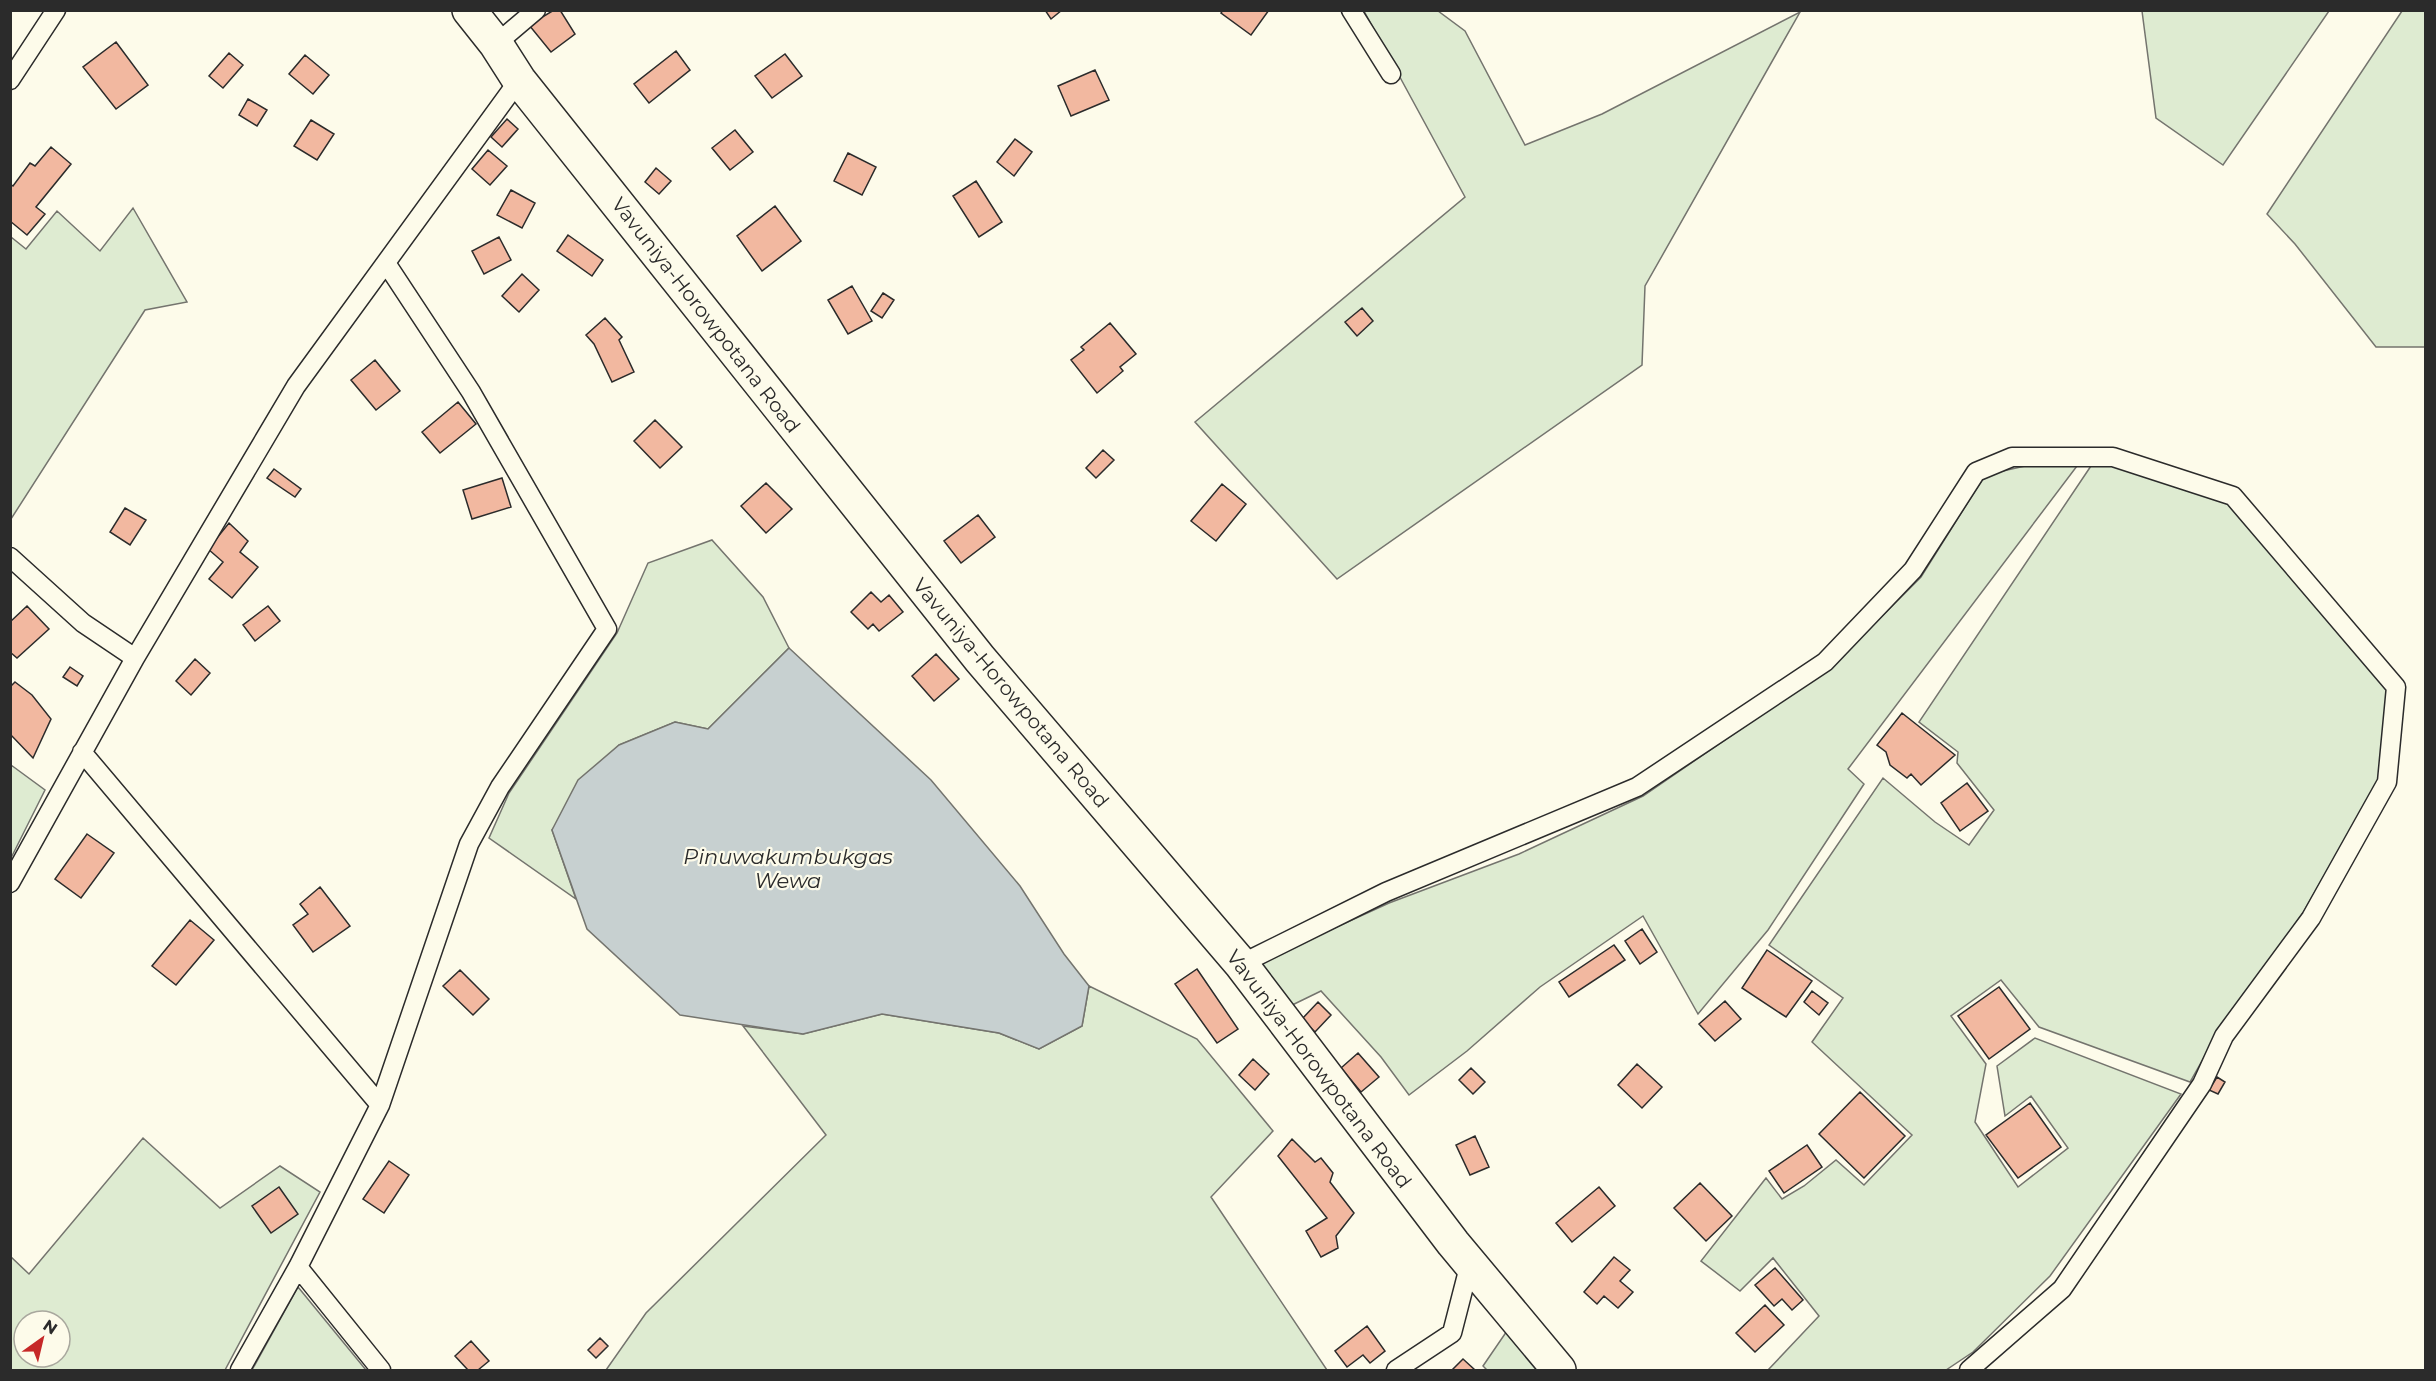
<svg xmlns="http://www.w3.org/2000/svg" width="2436" height="1381" viewBox="0 0 2436 1381" font-family="Montserrat,sans-serif">
	<rect width="100%" height="100%" fill="#fdfbea"/>
	<path fill="#deebd1" stroke="#74746e" stroke-width="1.5" fill-rule="evenodd" d="M1364,11H1438L1465,31L1525,145L1602,114L1800,12L1645,286L1642,365L1337,579L1195,422L1465,197Z
		M2142,11V10L2329,11L2223,165L2156,118Z
		M2402,11H2425V347H2376L2295,244L2267,214Z
		M133,208L187,302L145,310L11,519V237L26,249L57,211L100,251Z
		M2095,460L2231,501L2387,690L2379,780L2301,916L2219,1031L2190,1082L2039,1027L2001,980L1951,1016L1986,1064L1975,1122L2018,1187L2068,1148L2031,1096L2005,1116L1997,1066L2035,1038L2181,1094L2050,1276L1973,1352L1946,1370H1768L1819,1316L1773,1258L1740,1291L1701,1261L1766,1178L1782,1199L1804,1186L1836,1160L1864,1185L1912,1135L1812,1042L1843,998L1769,945L1883,778L1935,822L1969,845L1994,810L1957,763L1958,752L1919,722Z
		M2025,466H2077L1848,769L1864,784L1768,930L1698,1014L1643,916L1540,987L1467,1051L1409,1095L1381,1057L1321,991L1282,1010L1251,966L1389,903L1519,854L1643,796L1830,668L1921,577L1985,475Z
		M712,540L763,597L789,648L708,729L675,722L619,745L552,830L576,899L489,838L509,793L617,633L648,563Z
		M11,765L45,790L11,858Z
		M1089,986L1197,1039L1273,1131L1211,1197L1327,1370H606L646,1313L826,1135L743,1026L803,1034L882,1014L999,1033L1039,1049L1082,1026Z
		M143,1138L220,1208L280,1166L320,1192L225,1370H11L10,1256L29,1274ZM24,1321H60V1357H24Z
		M298,1287L366,1370H252Z
		M1511,1325L1545,1370H1487L1483,1366Z"/>
	<path fill="#c7d0d0" stroke="#74746e" stroke-width="1.5" d="M789,648L931,780L1020,886L1064,954L1089,986L1082,1026L1039,1049L999,1033L882,1014L803,1034L680,1015L587,929L552,830L578,780L619,745L675,722L708,729Z"/>
	<path fill="#f2b8a0" stroke="#2b2b2b" stroke-width="1.5" d="M554,10H560L575,34L551,52L529,25Z
		M1045,10H1062L1051,19Z
		M1223,10H1269L1251,35L1221,13Z
		M116,42L148,85L116,109L83,67Z
		M676,51L690,70L649,103L634,84Z
		M229,53L243,65L223,88L209,76Z
		M785,54L802,76L772,98L755,76Z
		M305,55L329,75L313,94L289,74Z
		M1095,70L1109,100L1071,116L1058,86Z
		M248,99L267,110L257,126L239,115Z
		M507,119L518,129L502,147L491,137Z
		M311,120L334,134L317,160L294,146Z
		M735,130L753,152L730,170L712,148Z
		M1015,139L1032,152L1014,176L997,162Z
		M51,147L71,164L36,207L45,214L27,235L10,221V184L13,186L30,163L35,166Z
		M488,150L507,166L490,185L472,169Z
		M848,153L876,167L862,195L834,181Z
		M656,168L671,181L659,194L645,182Z
		M976,181L1002,222L979,237L953,196Z
		M511,190L535,203L522,228L497,215Z
		M775,206L801,241L762,271L737,236Z
		M568,235L603,260L592,276L557,251Z
		M499,237L511,260L484,274L472,251Z
		M522,274L539,290L519,312L502,296Z
		M852,286L872,321L848,334L828,300Z
		M883,293L894,300L882,318L871,311Z
		M1362,308L1373,321L1357,336L1345,322Z
		M605,318L622,337L619,340L634,372L612,382L594,344L586,335Z
		M1110,323L1136,354L1120,367L1123,371L1097,393L1071,360L1084,350L1081,347Z
		M375,360L400,391L376,410L351,380Z
		M458,402L476,424L440,453L422,432Z
		M655,420L682,447L660,468L634,441Z
		M1103,450L1114,460L1096,478L1086,468Z
		M274,469L301,489L295,497L267,478Z
		M502,478L511,507L472,519L463,490Z
		M766,483L792,509L766,533L741,506Z
		M1222,484L1246,504L1216,541L1191,521Z
		M125,508L146,520L130,545L110,532Z
		M978,515L995,537L961,563L944,541Z
		M229,523L248,541L240,552L258,567L232,598L209,579L223,562L208,549Z
		M871,592L881,602L889,595L903,612L879,631L873,624L868,629L851,612Z
		M27,606L49,629L17,658L10,652V622Z
		M268,606L280,621L255,641L243,625Z
		M936,654L959,679L934,701L912,676Z
		M195,659L210,673L191,695L176,681Z
		M70,667L83,676L77,686L63,677Z
		M15,682L32,695L51,719L33,758L10,734V687Z
		M1902,713L1955,755L1921,785L1911,774L1907,778L1890,765L1886,752L1877,745Z
		M1967,783L1988,811L1960,831L1941,803Z
		M87,834L114,853L81,898L55,879Z
		M320,887L350,926L313,952L293,925L308,914L300,904Z
		M190,920L214,940L176,985L152,966Z
		M1642,929L1657,952L1640,964L1625,941Z
		M1614,945L1625,960L1569,997L1559,982Z
		M1767,950L1812,981L1786,1017L1742,988Z
		M1197,969L1238,1029L1217,1043L1175,984Z
		M460,970L489,999L473,1015L443,986Z
		M1999,987L2030,1029L1989,1059L1958,1016Z
		M1812,991L1828,1003L1819,1015L1804,1002Z
		M1725,1001L1741,1019L1715,1041L1699,1024Z
		M1318,1002L1331,1015L1315,1032L1302,1019Z
		M1358,1053L1379,1077L1361,1092L1341,1068Z
		M1253,1059L1269,1074L1255,1090L1239,1075Z
		M1637,1064L1662,1087L1642,1108L1618,1085Z
		M1471,1068L1485,1082L1473,1094L1459,1080Z
		M2217,1077L2225,1082L2218,1094L2209,1090Z
		M1860,1092L1905,1136L1864,1178L1819,1134Z
		M2030,1103L2061,1147L2018,1178L1986,1135Z
		M1475,1136L1489,1167L1470,1175L1456,1145Z
		M1292,1139L1315,1162L1321,1158L1333,1173L1330,1182L1354,1213L1336,1236L1338,1248L1321,1257L1306,1231L1327,1218L1278,1156Z
		M1807,1145L1822,1167L1784,1193L1769,1171Z
		M389,1161L409,1175L384,1213L363,1199Z
		M1700,1183L1732,1216L1706,1241L1674,1208Z
		M279,1187L298,1214L271,1233L252,1206Z
		M1599,1187L1615,1206L1572,1242L1556,1223Z
		M1614,1257L1630,1270L1620,1281L1633,1292L1618,1308L1604,1296L1597,1304L1584,1292Z
		M1775,1268L1803,1300L1792,1310L1782,1299L1774,1306L1755,1285Z
		M1765,1305L1784,1325L1755,1352L1736,1333Z
		M1367,1326L1385,1351L1370,1363L1363,1355L1347,1367L1335,1351Z
		M600,1338L608,1346L596,1358L588,1350Z
		M471,1341L489,1361L478,1370H468L455,1356Z
		M1463,1359L1475,1370H1452Z"/>
	<g fill="none" stroke-linecap="round" stroke-linejoin="round">
		<g stroke="#2b2b2b" stroke-width="21">
			<path id="street" d="M1351,10L1391,74
				M496,44L536,10
				M10,80L56,10
				M10,557L83,623L135,658
				M82,752L380,1105
				M10,883L135,658L296,386L519,80
				M1241,964L1386,892L1637,787L1825,662L1913,570L1976,472L2012,457H2113L2233,496L2396,687L2387,782L2311,918L2224,1036L2202,1084L2062,1289L1969,1370
				M298,1267L381,1370
				M240,1370L298,1267L380,1105L469,844L500,787L607,629L471,392L386,263
				M1396,1370L1452,1333L1470,1263"/>
		</g>
		<g stroke="#2b2b2b" stroke-width="36">
			<path id="highway" d="M469,10L496,44L519,80L980,659L1241,964L1453,1243L1559,1370"/>
		</g>
		<use href="#street" stroke="#fdfbea" stroke-width="18"/>
		<use href="#highway" stroke="#fdfbea" stroke-width="33"/>
	</g>
	<g text-anchor="middle" stroke-width="4.5" stroke-linejoin="round" paint-order="stroke">
		<g font-size="20" fill="#2b2b2b" stroke="#fdfbea">
			<text transform="translate(706 315) rotate(52)" y="7">Vavuniya-Horowpotana Road</text>
			<text transform="translate(1011 693) rotate(50)" y="7">Vavuniya-Horowpotana Road</text>
			<text transform="translate(1319 1069) rotate(53)" y="7">Vavuniya-Horowpotana Road</text>
		</g>
		<g font-size="21" font-style="italic" fill="#2b2b2b" stroke="#fdfbea">
			<text x="788" y="864">Pinuwakumbukgas<tspan x="788" dy="24">Wewa</tspan></text>
		</g>
	</g>
	<rect width="2436" height="1381" fill="none" stroke="#2b2b2b" stroke-width="24"/>
	<g transform="translate(42 1339) rotate(34)"><circle r="28" fill="#fdfbea" stroke="#a9a89e" stroke-width="1.5"/>
	<path d="M0-4.5L10 22L0 15L-10 22Z" fill="#c62828"/>
	<text y="-9" font-size="16" font-weight="bold" text-anchor="middle" fill="#2b2b2b">N</text>
	</g>
</svg>
